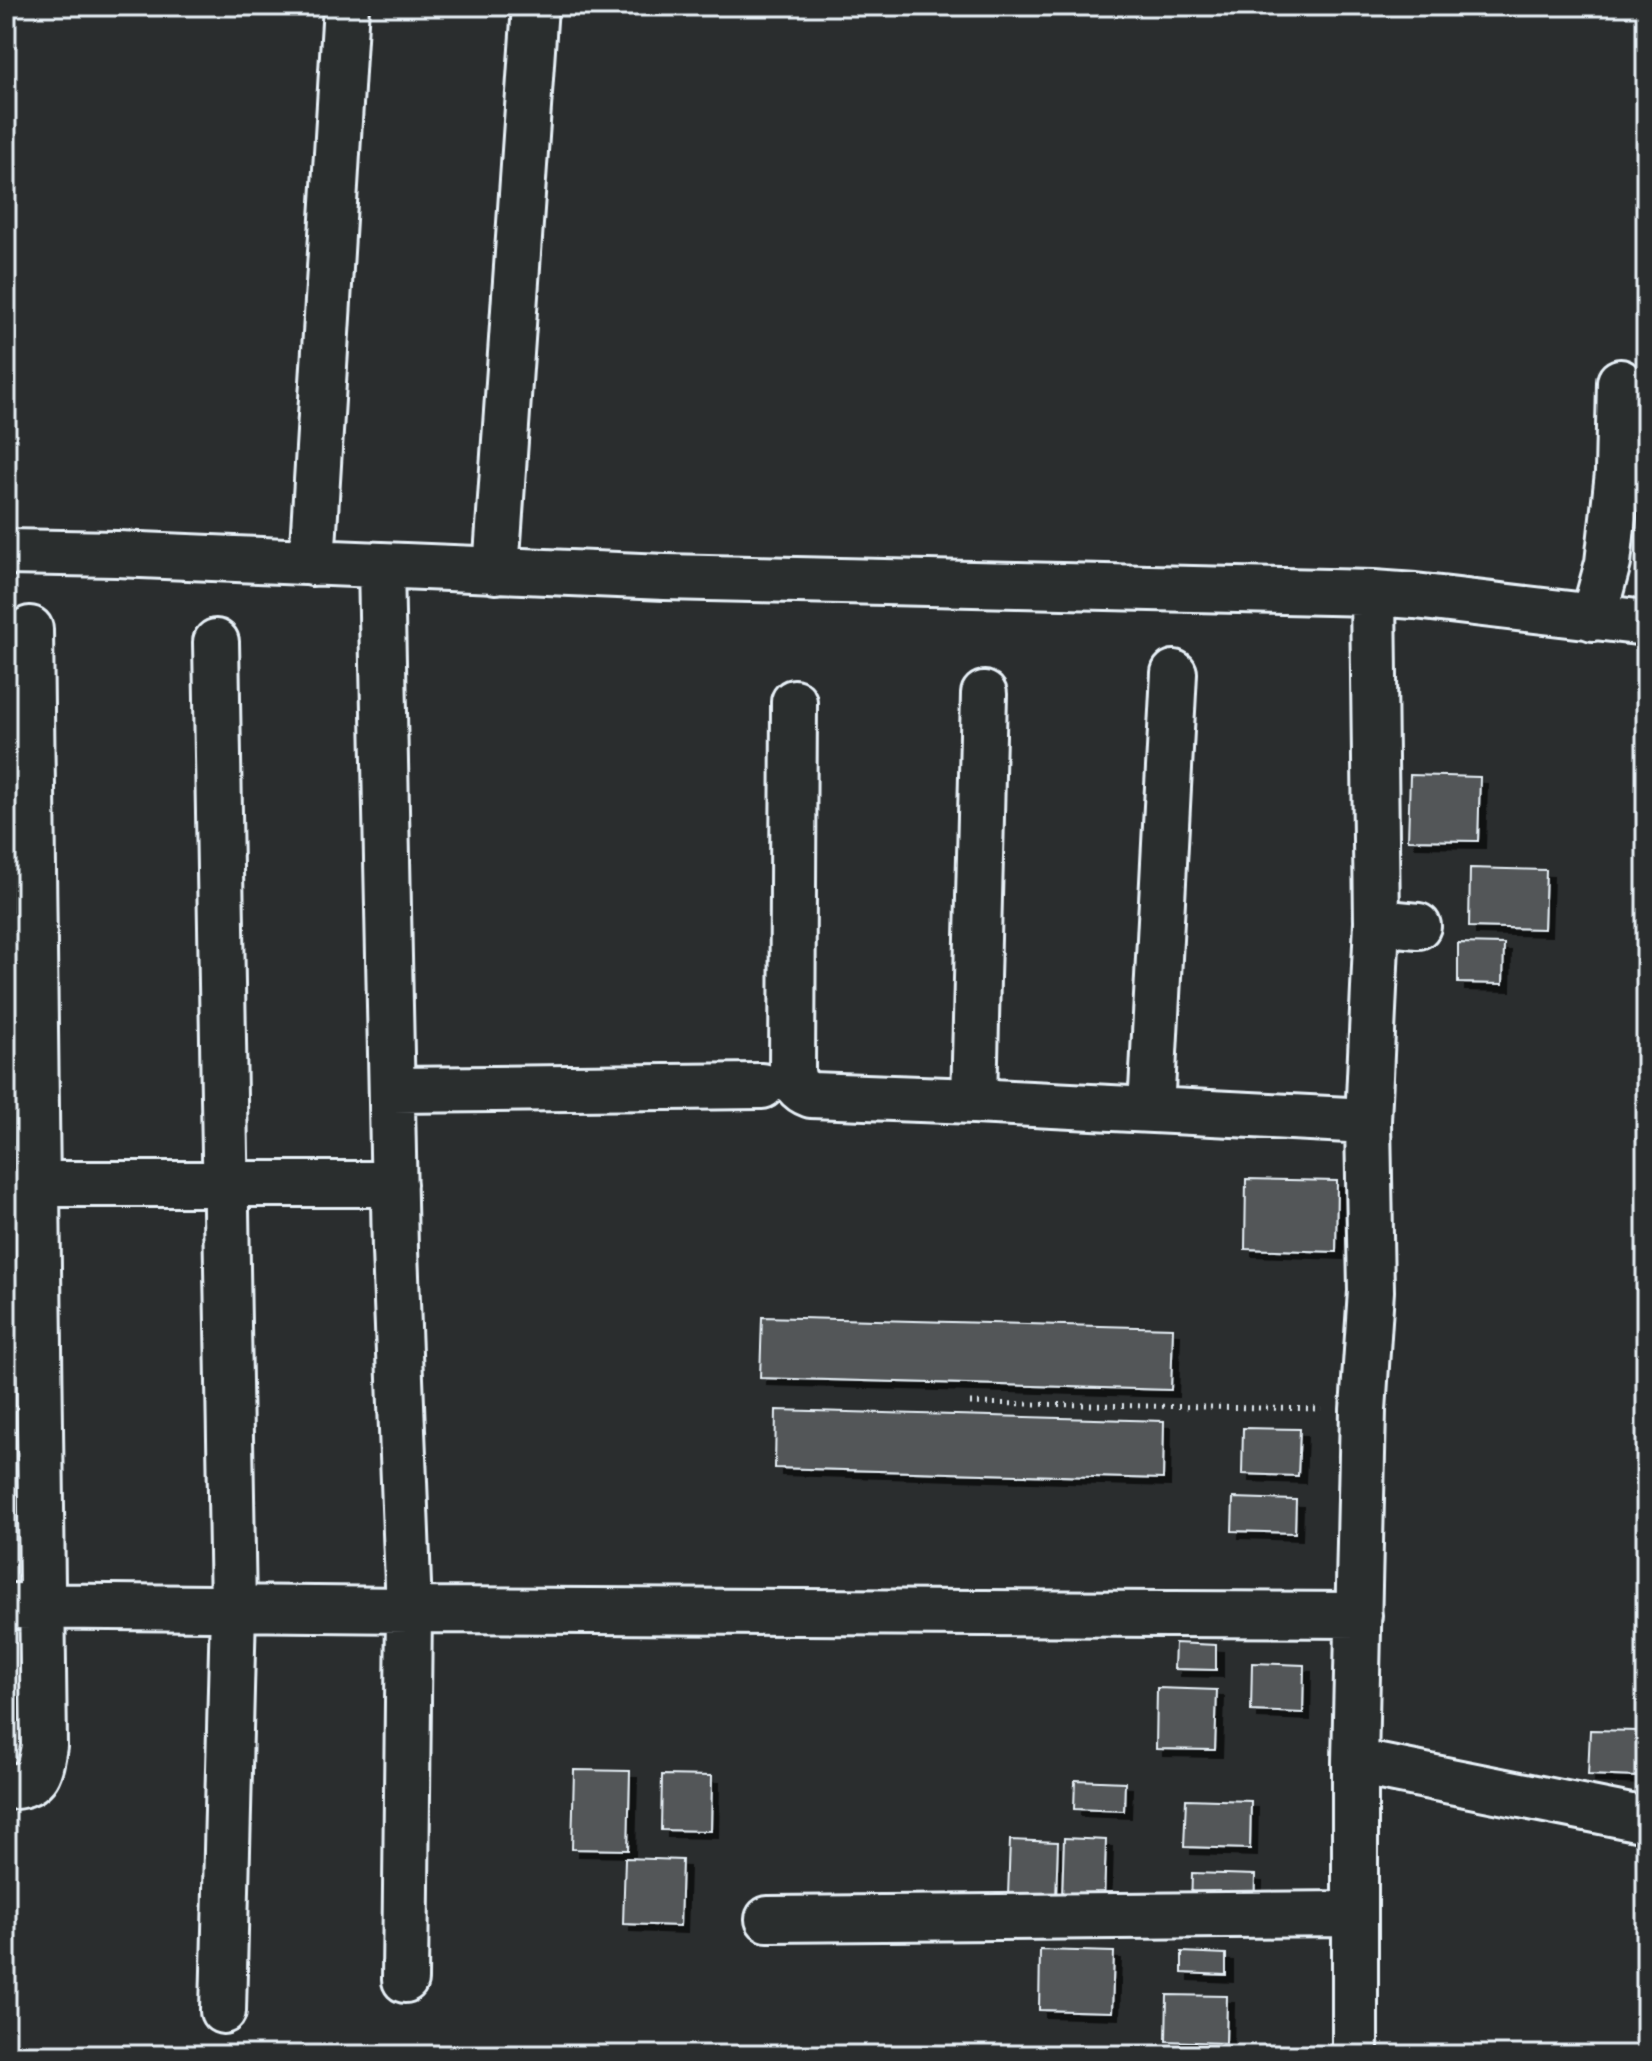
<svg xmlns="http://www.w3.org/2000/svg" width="1652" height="2061" viewBox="0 0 1652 2061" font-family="'Comic Neue',sans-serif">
	<defs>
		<filter id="shadow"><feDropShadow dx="7" dy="7" stdDeviation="0" flood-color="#0009"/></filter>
	</defs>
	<rect width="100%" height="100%" fill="#2a2d2e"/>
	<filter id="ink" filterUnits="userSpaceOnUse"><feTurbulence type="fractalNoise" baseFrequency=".0125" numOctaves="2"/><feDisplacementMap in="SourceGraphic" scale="16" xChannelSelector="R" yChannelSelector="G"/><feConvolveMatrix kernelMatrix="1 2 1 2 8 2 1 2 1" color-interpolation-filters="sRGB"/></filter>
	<g filter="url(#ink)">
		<path fill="#535759" stroke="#e8f1f8" stroke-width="2" filter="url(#shadow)" d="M1410,775L1480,777L1478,841L1408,840Z
			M1470,868L1546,870L1544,929L1469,927Z
			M1458,943L1504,944L1503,984L1458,983Z
			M1246,1179L1337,1181L1336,1252L1245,1249Z
			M762,1317L1173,1328L1171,1390L760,1378Z
			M776,1410L1164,1421L1163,1479L775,1468Z
			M1243,1428L1300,1429L1298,1476L1242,1474Z
			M1233,1498L1296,1500L1295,1533L1232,1531Z
			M1175,1643L1216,1645V1670L1174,1669Z
			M1252,1663L1304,1665L1303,1713L1251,1711Z
			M1157,1688L1217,1690L1215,1750L1156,1749Z
			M1590,1730L1639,1731L1637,1777L1588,1775Z
			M574,1770L630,1771L628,1850L572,1849Z
			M662,1775L712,1776L711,1831L661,1830Z
			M1075,1780L1125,1782L1124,1811L1074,1809Z
			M1186,1799L1251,1801L1250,1849L1184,1847Z
			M1064,1838L1106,1840L1104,1901L1062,1900Z
			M1010,1840L1058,1842L1056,1898L1008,1896Z
			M625,1858L682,1860L680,1926L623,1924Z
			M1192,1873L1255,1875L1254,1913L1191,1911Z
			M1040,1950L1114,1952L1112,2012L1039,2010Z
			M1182,1952L1226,1954V1975L1182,1973Z
			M1167,1995L1227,1996L1226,2043L1166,2041Z"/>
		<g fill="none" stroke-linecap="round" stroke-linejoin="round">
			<g stroke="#e8f1f8" stroke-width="50">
				<path id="minor" d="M6,552L117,554L665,577L1373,593
					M312,563L346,6
					M496,571L535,6
					M1593,618L1608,563L1618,473L1620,382
					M1646,623L1415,596L1373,593L1377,922L1368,1121L1371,1291L1363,1410L1355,1762L1646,1820
					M216,642L233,1609L223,2011
					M794,702L792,1071C794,1084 798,1090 811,1095L974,1101L1368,1121
					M1377,922L1418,926
					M392,1090L762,1086
					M974,1101L984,694
					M1151,1110L1174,673
					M37,1184H394
					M6,1606L409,1610L395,1250L381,565
					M1355,1762V2055
					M6,1787C38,1785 39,1775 44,1746L30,629
					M768,1919L1354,1914
					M405,1980L409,1610L1359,1615"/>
			</g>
			<path stroke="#e8f1f8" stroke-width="5" stroke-dasharray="2 6" stroke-linecap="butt" d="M970,1403L1322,1409"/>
			<use href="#minor" stroke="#2a2d2e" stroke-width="44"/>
		</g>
	</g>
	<rect width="1652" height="2061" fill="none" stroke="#2a2d2e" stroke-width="32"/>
	<rect x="16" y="16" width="1620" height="2029" fill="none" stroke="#e8f1f8" stroke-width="3" filter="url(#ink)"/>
</svg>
